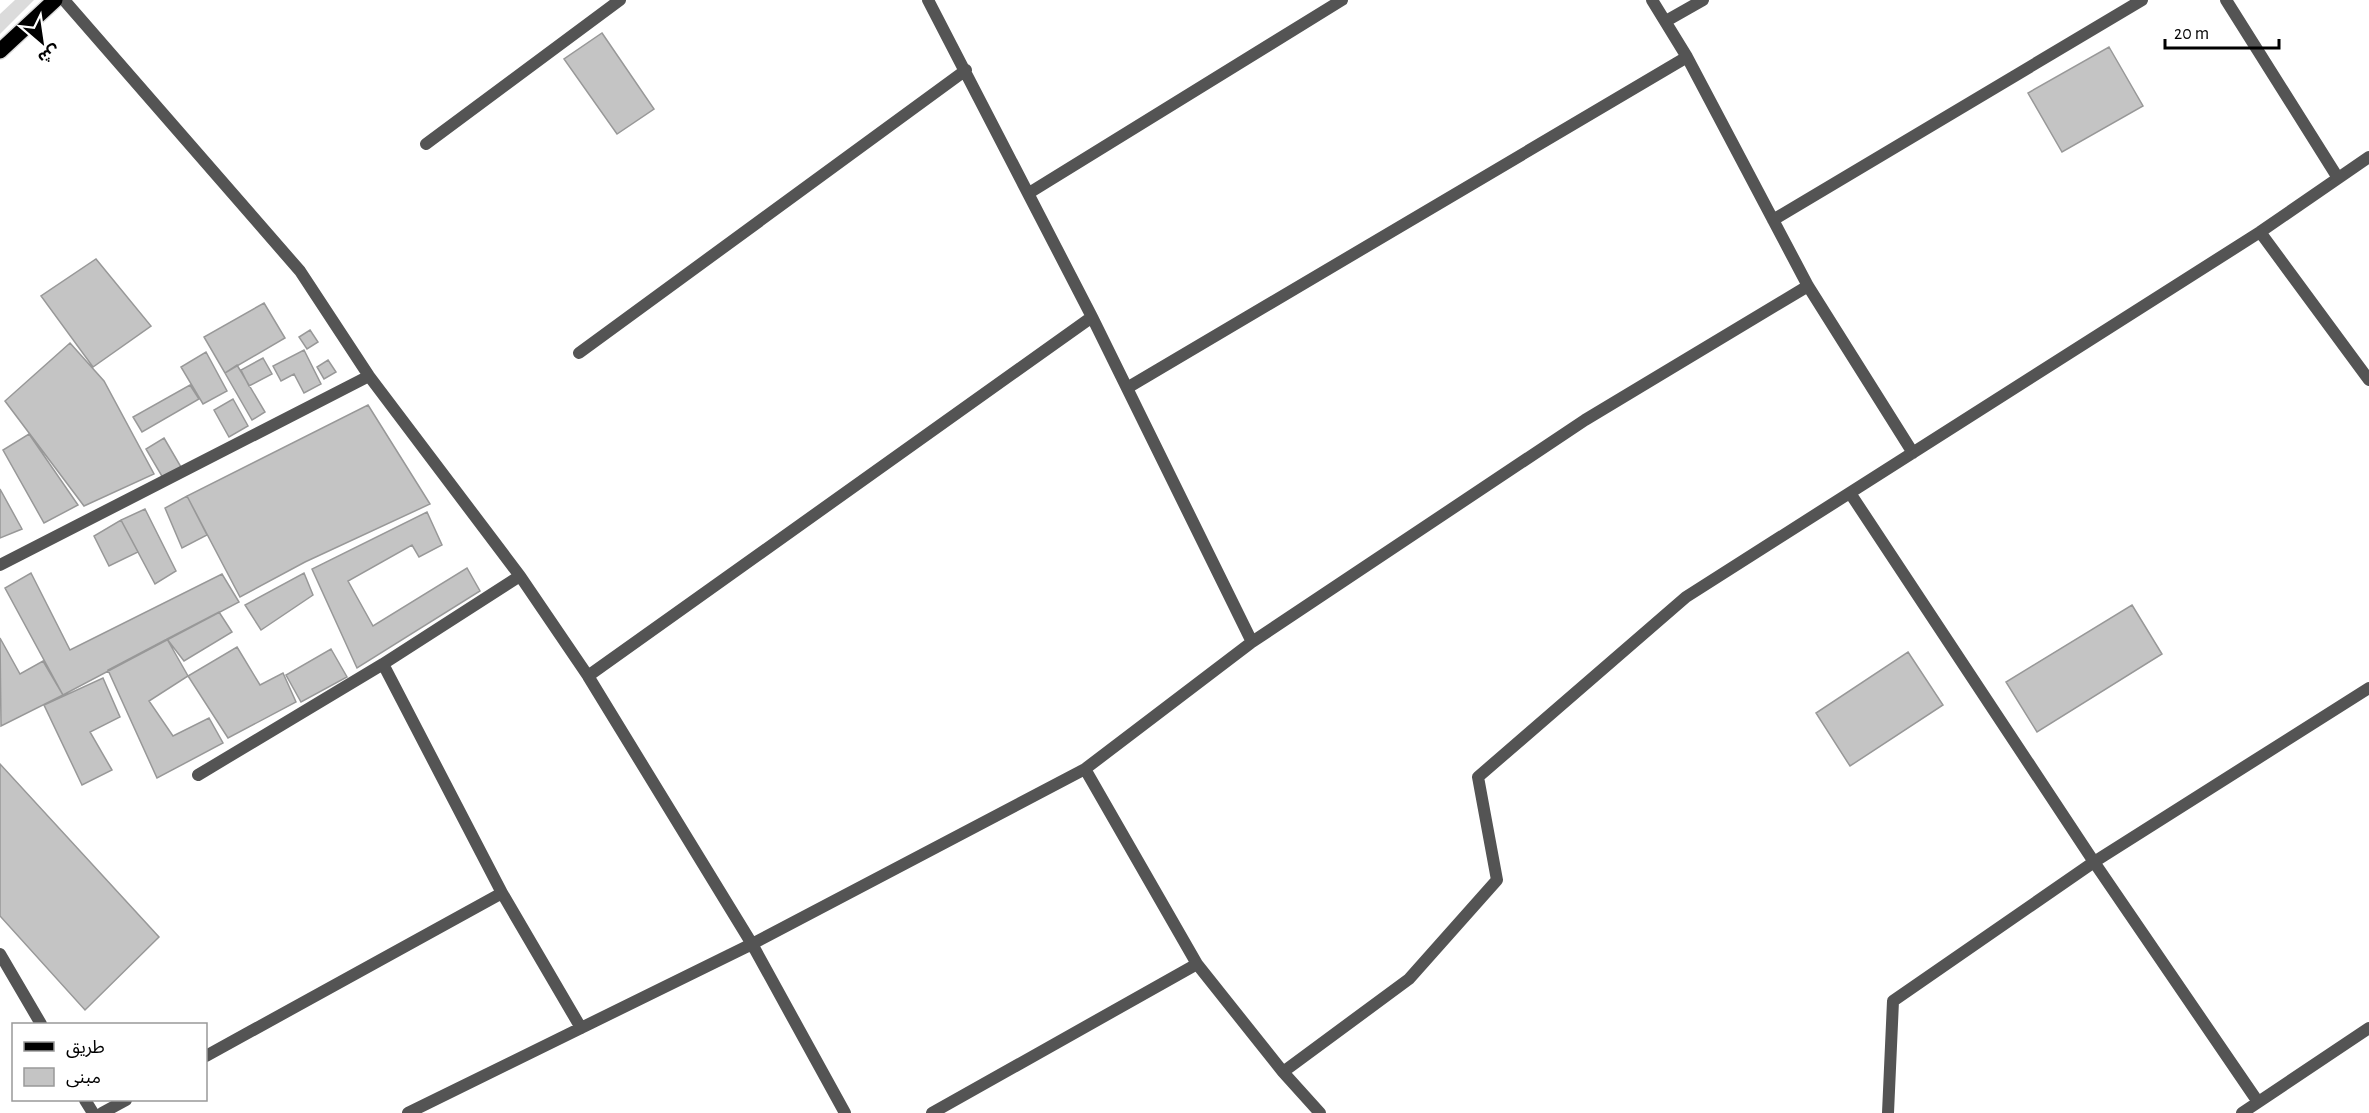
<svg xmlns="http://www.w3.org/2000/svg" width="2369" height="1113" viewBox="0 0 2369 1113" font-family="'Alegreya Sans','Noto Sans Arabic',sans-serif">
	<rect width="100%" height="100%" fill="#fff"/>
	<path fill="#dbdbdb" d="M15,0H34L0,34V14Z"/>
	<path fill="#c4c4c4" stroke="#989898" stroke-width="1.5" d="M602,33L654,109L617,134L564,59Z
		M2109,47L2143,106L2062,152L2028,93Z
		M96,259L151,326L93,367L41,296Z
		M264,303L285,338L225,373L204,337Z
		M310,330L318,342L307,349L299,337Z
		M70,343L104,381L154,474L84,506L5,401Z
		M304,350L321,384L304,393L294,374L281,381L273,366Z
		M206,352L227,391L203,404L181,367Z
		M263,358L272,374L249,386L241,370Z
		M328,360L336,372L324,379L317,367Z
		M237,365L265,412L252,420L225,373Z
		M190,385L199,399L142,432L133,417Z
		M233,399L248,426L229,437L214,410Z
		M368,405L430,504L305,562L240,597L187,496Z
		M29,434L78,505L44,523L3,450Z
		M164,438L181,467L163,478L146,449Z
		M0,489L22,529L0,538Z
		M187,496L207,535L182,548L165,508Z
		M145,509L176,571L155,584L121,520Z
		M427,512L442,545L419,557L412,545L348,581L373,626L467,568L480,591L357,668L312,569Z
		M121,520L138,552L109,566L94,536Z
		M31,573L70,650L222,574L239,602L63,695L5,588Z
		M304,573L313,595L261,630L245,605Z
		M2132,605L2162,654L2037,732L2006,682Z
		M219,612L232,632L184,661L167,639Z
		M0,638L20,674L43,661L63,695L1,726Z
		M167,639L188,676L149,701L173,736L209,718L223,743L157,778L108,670Z
		M237,647L260,685L283,673L296,702L228,738L188,676Z
		M331,649L347,677L301,702L286,675Z
		M1908,652L1943,705L1850,766L1816,713Z
		M103,678L120,717L90,732L112,770L82,785L44,705Z
		M0,764L159,937L85,1010L0,916Z"/>
	<g fill="none" stroke-linecap="round" stroke-linejoin="round">
		<g stroke="#dbdbdb" stroke-width="18">
			<path id="primary" d="M0,51L55,0"/>
		</g>
		<path stroke="#545454" stroke-width="12" d="M64,0L300,271L369,376L520,576L588,676L752,944L845,1113
			M928,0L1092,317L1252,642
			M1652,0L1687,57L1808,286L1913,453
			M2226,0L2338,178
			M1666,21L1703,0
			M426,144L620,0
			M1029,193L1342,0
			M1773,220L2142,0
			M2260,232L2369,380
			M579,353L966,70
			M1127,388L1687,57
			M1850,493L2094,862L2258,1102
			M0,565L369,376
			M383,664L502,893L581,1028
			M588,676L1092,317
			M1085,769L1197,964L1283,1072L1320,1113
			M198,775L383,664L520,576
			M0,954L41,1024
			M206,1056L502,893
			M1283,1072L1409,979L1497,880L1478,777L1686,597L2260,232L2369,157
			M85,1100L93,1113
			M102,1113L126,1100
			M408,1113L752,944L1085,769L1252,642L1585,420L1808,286
			M932,1113L1197,964
			M1888,1113L1893,1001L2094,862L2369,688
			M2242,1113L2369,1028"/>
		<use href="#primary" stroke="#000" stroke-width="15"/>
	</g>
	<rect x="12" y="1023" width="195" height="78" fill="#ffffff" stroke="#999999" stroke-width="1.5"/>
	<rect x="24" y="1042" width="30" height="9" fill="#000000" stroke="#999999" stroke-width="1.5"/>
	<text x="66" y="1053" font-size="18" fill="#000000">طريق</text>
	<rect x="24" y="1068" width="30" height="18" fill="#c4c4c4" stroke="#999999" stroke-width="1.5"/>
	<text x="66" y="1083" font-size="18" fill="#000000">مبنى</text>
	<g transform="translate(42 42) rotate(151)" stroke="#ffffff" stroke-width="4.5" paint-order="stroke">
	<path d="M0-4.5L10 22L0 15L-10 22Z" fill="#000000"/>
	<text y="-9" font-size="16" font-weight="bold" text-anchor="middle" fill="#000000">ش</text>
	</g>
	<path d="M2165 39v9h114v-9" fill="none" stroke="#000000" stroke-width="3"/>
	<text x="2174" y="39" font-size="18" fill="#000000" stroke="#ffffff" stroke-width="4.5" paint-order="stroke">20 m</text>
</svg>
